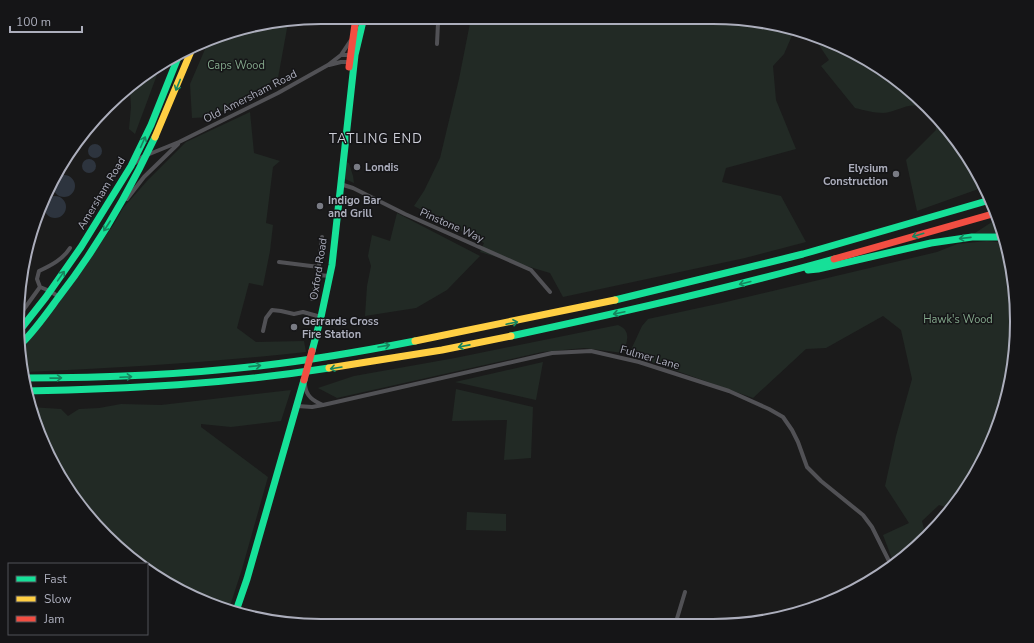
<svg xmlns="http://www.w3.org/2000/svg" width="1034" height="643" viewBox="0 0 1034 643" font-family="'Nunito Sans',sans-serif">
	<rect width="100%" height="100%" fill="#1b1b1b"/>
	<path fill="#222a25" d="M471,18L752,20L794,31L784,54L773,66L776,100L796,149L726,168L722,182L781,196L806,242L745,258L563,297L550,273L480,252L484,243L414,206L424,191L440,158L459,79Z
		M288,23L278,78L211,117L192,118L190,84L209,40L224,33Z
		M813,36L829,40L898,80L942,121L976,169L984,187L917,211L906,160L936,130C936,123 934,116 928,111C911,98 900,112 883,113C874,113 864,110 855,108L821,66L829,60Z
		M161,64L135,134L129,129L131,107L130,89L152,68Z
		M250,112L254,153L280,161L273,167L266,223L273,225L270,251L263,286L249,283L237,328L256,342L304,341L306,352C212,362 119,368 25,372L22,345L65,293L114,224L123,208L147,181L186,142Z
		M346,162L349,163L353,176L354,183L345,179Z
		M397,213L480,256L447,290L416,308L365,316L367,286L371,266L368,256L372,235L390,241Z
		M999,219L1003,233H975L995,220Z
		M987,241L1005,243L1014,282L1016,342L1007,401L985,456L954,507L952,509L939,505L922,521L926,537L913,551L894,564L883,535L909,523L885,486L896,436L912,379L901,330L883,316L826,348L806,349L753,398L629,354L642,326L648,319L722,303L937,252L957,244Z
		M618,325C632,331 627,342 623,353L584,348L542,352L337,398L318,388L354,376L455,358Z
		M543,362L536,400L455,382Z
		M456,389L533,407L531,458L504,460L507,420L452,421Z
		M291,390L281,421L231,427L201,424V427L268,477L242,569L229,609L205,603L147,569V564L136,563L68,490L30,407L61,409L68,416L79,409L99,408L121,404L161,405Z
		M467,512L506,514V531L466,530Z"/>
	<path fill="#2d343e" d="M88 151a7 7 0 1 1 14 0a7 7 0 1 1-14 0Z
		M82 166a7 7 0 1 1 14 0a7 7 0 1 1-14 0Z
		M53 186a11 11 0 1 1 22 0a11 11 0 1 1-22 0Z
		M44 207a11 11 0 1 1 22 0a11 11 0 1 1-22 0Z"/>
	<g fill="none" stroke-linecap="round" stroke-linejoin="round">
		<path stroke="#515155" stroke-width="4" d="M433,18L438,23L437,44
			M341,55L351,40
			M329,65L341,62H351
			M135,163L142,157L179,142L278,93L328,65L341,55H351
			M340,184L353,188L405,214L531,270L550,292
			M127,199L144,177L178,144
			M279,262L319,267
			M318,275L330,276
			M59,297L50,291L40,287L37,279L39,271C52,265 63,259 70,248
			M312,299L318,275L322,237
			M19,316L40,287
			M263,331L266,318L272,310L281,311L294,314L303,312L321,317
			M305,385C306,396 313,401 323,405
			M297,406L312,407L323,405L552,353L591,351L639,362L729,391L769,409L783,417L792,430L798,442L807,467L821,481L863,515L872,527L891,565
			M675,625L685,592"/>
		<path stroke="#16e098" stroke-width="7" d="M808,270L818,269L931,243L972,237H1004
			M615,300L803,254L990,200
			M20,330L46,297L81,247L131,166L151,125L179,55
			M511,336C619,313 727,289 834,259
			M22,343C36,329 47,313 58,298C97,248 128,194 155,137
			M312,351L321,317L332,265L355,55L364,17
			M25,378C103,378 181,375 259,366C312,360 364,351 415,341
			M26,391C128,389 228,384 329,368
			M236,611L247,579L304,380"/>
		<path stroke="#ffcf43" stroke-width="7" d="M155,137L192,49
			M415,341L615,300
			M329,368L442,350L511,336"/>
		<path stroke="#f24e42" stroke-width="7" d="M349,67L356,17
			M834,259L996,213"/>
		<path stroke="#f24e42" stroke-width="7" d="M304,380L312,351"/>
	</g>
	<defs><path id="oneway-shaft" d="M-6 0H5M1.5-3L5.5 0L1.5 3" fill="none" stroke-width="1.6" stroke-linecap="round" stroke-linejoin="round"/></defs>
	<g stroke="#16855e">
		<use href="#oneway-shaft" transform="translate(178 85) rotate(112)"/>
		<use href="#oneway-shaft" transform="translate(143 142) rotate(-66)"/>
		<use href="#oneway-shaft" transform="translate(107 226) rotate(123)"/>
		<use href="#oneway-shaft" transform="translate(918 235) rotate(163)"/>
		<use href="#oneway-shaft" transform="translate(965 238) rotate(174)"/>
		<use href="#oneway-shaft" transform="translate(61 276) rotate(-55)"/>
		<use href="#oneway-shaft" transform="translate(745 283) rotate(166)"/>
		<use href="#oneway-shaft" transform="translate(619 313) rotate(168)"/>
		<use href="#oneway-shaft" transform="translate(512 323) rotate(-12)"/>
		<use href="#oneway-shaft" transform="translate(384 346) rotate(-10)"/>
		<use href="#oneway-shaft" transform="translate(464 346) rotate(169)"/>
		<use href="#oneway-shaft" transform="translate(255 366) rotate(-6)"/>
		<use href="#oneway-shaft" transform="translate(336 368) rotate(171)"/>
		<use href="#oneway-shaft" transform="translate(126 377) rotate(-3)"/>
		<use href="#oneway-shaft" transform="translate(56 378) rotate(-1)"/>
	</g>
	<g fill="#797b84" stroke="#151517" stroke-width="1.5">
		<circle cx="357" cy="167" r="4"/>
		<circle cx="896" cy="174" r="4"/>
		<circle cx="320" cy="206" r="4"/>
		<circle cx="294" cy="327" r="4"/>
	</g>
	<g text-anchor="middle" stroke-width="3" stroke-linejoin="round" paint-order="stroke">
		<g font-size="11" fill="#83a78b" stroke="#151517">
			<text x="236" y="69">Caps Wood</text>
			<text x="958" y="323">Hawk's Wood</text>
		</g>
		<g font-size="11" fill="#acaebc" stroke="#151517">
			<text transform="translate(250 96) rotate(-27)" y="4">Old Amersham Road</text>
			<text transform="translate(101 193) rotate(-59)" y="4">Amersham Road</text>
			<text transform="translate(452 225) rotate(24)" y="4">Pinstone Way</text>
			<text transform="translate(318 269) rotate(-81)" y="4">Oxford Road</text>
			<text transform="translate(650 357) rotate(16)" y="4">Fulmer Lane</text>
		</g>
		<g font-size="11" font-weight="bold" fill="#acaebc" stroke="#151517" text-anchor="start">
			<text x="365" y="171">Londis</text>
			<text x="888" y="172" text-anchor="end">Elysium<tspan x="888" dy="13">Construction</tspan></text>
			<text x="328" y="204">Indigo Bar<tspan x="328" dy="13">and Grill</tspan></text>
			<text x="302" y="325">Gerrards Cross<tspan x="302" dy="13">Fire Station</tspan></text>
		</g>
		<g font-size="13" letter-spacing="1" fill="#cdced8" stroke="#151517">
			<text x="376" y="143">TATLING END</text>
		</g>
	</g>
	<path d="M0 0H1034V643H0ZM321 24H713A297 297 0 0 1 1010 321V322A297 297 0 0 1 713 619H321A297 297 0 0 1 24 322V321A297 297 0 0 1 321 24Z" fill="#151517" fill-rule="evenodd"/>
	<path fill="none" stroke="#acaebc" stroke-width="2" d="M321 24H713A297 297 0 0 1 1010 321V322A297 297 0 0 1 713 619H321A297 297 0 0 1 24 322V321A297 297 0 0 1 321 24Z"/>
	<rect x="8" y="563" width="140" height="72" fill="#151517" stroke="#515259"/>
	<rect x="16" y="576" width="20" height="6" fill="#16e098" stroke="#515259"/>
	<text x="44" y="583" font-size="12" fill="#acaebc">Fast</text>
	<rect x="16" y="596" width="20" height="6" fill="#ffcf43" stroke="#515259"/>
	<text x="44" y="603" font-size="12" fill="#acaebc">Slow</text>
	<rect x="16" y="616" width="20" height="6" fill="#f24e42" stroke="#515259"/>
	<text x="44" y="623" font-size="12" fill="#acaebc">Jam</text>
	<path d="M10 26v6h72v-6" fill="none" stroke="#acaebc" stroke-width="2"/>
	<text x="16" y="26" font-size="12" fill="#acaebc" stroke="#151517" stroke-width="3" paint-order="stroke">100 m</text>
</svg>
